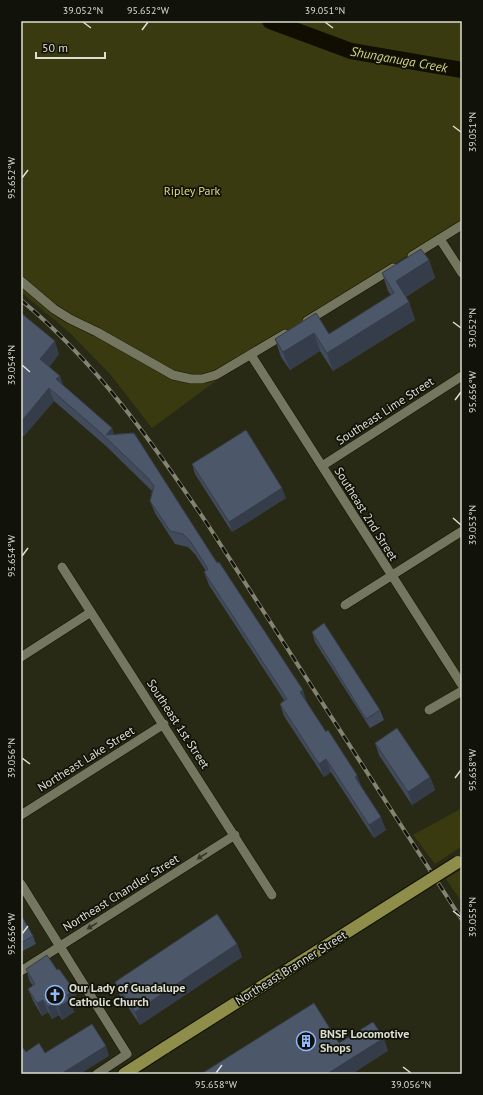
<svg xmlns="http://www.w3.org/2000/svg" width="483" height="1095" viewBox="0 0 483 1095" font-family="'PT Sans',sans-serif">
	<rect width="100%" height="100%" fill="#292a15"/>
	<path fill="#3a3a11" d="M21,21H462V221L251,355L152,428L110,374L69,332L21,292Z
		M462,808V846L435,864L413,835Z
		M462,869V902L446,879Z"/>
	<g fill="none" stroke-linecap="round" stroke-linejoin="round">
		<path stroke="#0f0e00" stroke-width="16" d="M270,21L351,51L462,70"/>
		<g stroke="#121202" stroke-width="10">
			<path id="minor" d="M440,239L462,273
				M412,256L462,225
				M21,281L54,309L70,319L97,332L173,375L191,379H202L216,375L285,334
				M307,321L393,268
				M251,355L462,685
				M322,466L462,376
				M62,567L272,895
				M345,605L462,531
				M21,657L91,612
				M429,710L462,691
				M21,815L164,724
				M21,884L127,1054L97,1074
				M21,971L235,835"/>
		</g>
		<g stroke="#121202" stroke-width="14">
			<path id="major" d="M124,1074L166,1047"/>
		</g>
		<use href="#minor" stroke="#75765f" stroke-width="9"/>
		<use href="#major" stroke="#8e8d4a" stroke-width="12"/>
		<g stroke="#838473" stroke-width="4">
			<path id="rail" d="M21,300C96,362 152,442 206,522L462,920"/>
		</g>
		<use href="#rail" stroke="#111209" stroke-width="2.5" stroke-dasharray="8" stroke-linecap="butt"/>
		<g stroke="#121202" stroke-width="14" stroke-linecap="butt">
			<path id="major-bridge" d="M166,1047L458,862"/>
		</g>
		<use href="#major-bridge" stroke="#8e8d4a" stroke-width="12"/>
	</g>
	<path fill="#414b5b" d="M429,260L435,278L406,297L409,302L415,320L333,371L320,351L290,370L281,357L275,339L316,313L329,334L391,295L388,291L382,273Z
		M21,313L59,354L49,367L60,376L63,385L112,428L114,435L134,433L362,788L386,830L374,838L331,772L324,777L284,716L280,704L284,700L209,585L204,572L206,571L195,554L188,547L175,544L155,513L150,501L152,491L106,446L54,401L24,436L21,434Z
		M192,464L286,498L232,532L195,474Z
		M312,632L380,710L384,720L370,728L315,642Z
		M375,743L430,777L435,790L412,805L379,755Z
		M21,915L33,936L36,944L21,952Z
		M237,944L242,957L140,1025L119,994L115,982Z
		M26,969L57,970L74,990L78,1003L72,1007L74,1012L62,1020L59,1015L52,1019L48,1012L42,1016L33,1001L28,989L33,986L30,982Z"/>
	<path fill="#353d4a" d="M429,260L435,278L402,299L396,281Z
		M409,302L415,320L333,371L327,353Z
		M314,333L320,351L290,370L283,352Z
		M55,341L59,354L44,372L40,359Z
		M60,376L64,388L56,379Z
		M49,388L54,401L24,436L21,427V422Z
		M112,428L116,440L106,435Z
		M282,488L286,498L232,532L229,522Z
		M303,690L307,703L300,692Z
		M326,759L331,772L324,777L319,764Z
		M357,775L362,788L359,790L355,777Z
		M430,777L435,790L412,805L408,792Z
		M381,817L386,830L374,838L369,825Z
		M237,944L242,957L140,1025L135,1012Z
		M74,990L78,1003L72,1007L74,1012L62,1020L58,1007L67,995Z
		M43,1000L48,1012L42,1016L37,1003Z
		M55,1002L59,1015L52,1019L48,1007Z
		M384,1038L388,1051L352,1074H327Z
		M106,1046L109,1056L80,1074H61Z"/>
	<path fill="#4c576a" stroke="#353d4a" d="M421,249L429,260L396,281L409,302L327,353L314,333L283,352L275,339L316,313L329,334L394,293L382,273Z
		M21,313L55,341L40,359L60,376L56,379L112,428L106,435L134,433L217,563L219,562L303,690L300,692L326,732L328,730L357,775L355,777L381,817L369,825L326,759L319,764L280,704L287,699L204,572L208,569L190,541L183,534L170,531L150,501L154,486L148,478L101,433L49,388L21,422Z
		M246,430L282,488L229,522L192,464Z
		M324,623L380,710L366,719L312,632Z
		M397,728L430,777L408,792L375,743Z
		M217,914L237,944L135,1012L115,982Z
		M21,915L33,936L21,943Z
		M47,955L57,970L59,969L74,990L67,995L70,1000L58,1007L55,1002L48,1007L43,1000L37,1003L28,989L35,984L26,969Z
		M314,1003L339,1043L373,1022L384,1038L327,1074H201Z
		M92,1024L106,1046L61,1074H21V1049L23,1048L26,1052L39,1043L45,1053Z"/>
	<defs><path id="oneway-solid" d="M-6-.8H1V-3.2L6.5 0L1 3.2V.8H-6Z"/></defs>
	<g fill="#343527">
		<use href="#oneway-solid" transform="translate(202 856) rotate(148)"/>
		<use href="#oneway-solid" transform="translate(92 926) rotate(148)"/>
	</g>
	<path fill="none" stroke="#ddded1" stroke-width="1.5" d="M83,22L91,28M325,22L333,28M142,30L148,22M453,126L461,132M22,178L28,170M453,322L461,328M22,365L30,372M455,400L461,392M453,518L461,525M22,556L28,548M22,758L30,764M455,778L461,770M453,911L461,917M22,934L28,926M403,1067L411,1073M216,1073L222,1065"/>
	<defs>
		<g id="church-ring" transform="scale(1)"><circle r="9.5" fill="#111209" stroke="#91b8fd" stroke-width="1.5"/><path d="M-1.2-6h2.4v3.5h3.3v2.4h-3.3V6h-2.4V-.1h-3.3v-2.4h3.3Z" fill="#91b8fd"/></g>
		<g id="building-ring" transform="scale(1)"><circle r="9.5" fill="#111209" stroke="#91b8fd" stroke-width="1.5"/><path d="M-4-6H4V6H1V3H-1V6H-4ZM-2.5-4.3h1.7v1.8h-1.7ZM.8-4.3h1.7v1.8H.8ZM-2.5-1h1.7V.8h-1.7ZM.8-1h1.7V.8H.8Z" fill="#91b8fd"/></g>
	</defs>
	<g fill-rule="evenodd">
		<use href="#church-ring" x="55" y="995"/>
		<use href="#building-ring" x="306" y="1041"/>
	</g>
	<g text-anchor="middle" stroke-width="3.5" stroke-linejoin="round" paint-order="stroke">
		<g font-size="12" fill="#dcdc86" stroke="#111209">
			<text x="192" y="195">Ripley Park</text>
		</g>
		<g font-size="12" fill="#ddded1" stroke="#111209">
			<text transform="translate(385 411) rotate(-33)" y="4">Southeast Lime Street</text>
			<text transform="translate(366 514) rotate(58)" y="4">Southeast 2nd Street</text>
			<text transform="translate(178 724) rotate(57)" y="4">Southeast 1st Street</text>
			<text transform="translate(86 759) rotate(-32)" y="4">Northeast Lake Street</text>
			<text transform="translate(121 893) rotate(-32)" y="4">Northeast Chandler Street</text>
			<text transform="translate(291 968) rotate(-32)" y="4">Northeast Branner Street</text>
		</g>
		<g font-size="12" font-weight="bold" fill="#ddded1" stroke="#111209" text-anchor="start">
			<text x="69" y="992">Our Lady of Guadalupe<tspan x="69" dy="14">Catholic Church</tspan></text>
			<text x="320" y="1038">BNSF Locomotive<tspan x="320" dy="14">Shops</tspan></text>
		</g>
		<g font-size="13" font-style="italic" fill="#d4d57e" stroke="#111209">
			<text transform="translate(399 59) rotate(10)" y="5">Shunganuga Creek</text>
		</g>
	</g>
	<rect width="483" height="1095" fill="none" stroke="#111209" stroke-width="44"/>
	<path d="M36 52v6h69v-6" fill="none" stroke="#ddded1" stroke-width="2"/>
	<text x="42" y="52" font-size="12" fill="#ddded1" stroke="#111209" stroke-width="3" paint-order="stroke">50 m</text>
	<rect x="22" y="22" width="439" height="1051" fill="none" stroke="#ddded1" stroke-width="1.5"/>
	<g font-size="10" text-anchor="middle" fill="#ddded1">
		<text x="83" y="14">39.052°N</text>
		<text x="148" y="14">95.652°W</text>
		<text x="325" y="14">39.051°N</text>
		<text transform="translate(472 132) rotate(-90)" y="4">39.051°N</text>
		<text transform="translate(11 178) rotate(-90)" y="4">95.652°W</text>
		<text transform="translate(472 328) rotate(-90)" y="4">39.052°N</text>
		<text transform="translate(11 365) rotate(-90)" y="4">39.054°N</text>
		<text transform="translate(472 392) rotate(-90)" y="4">95.656°W</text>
		<text transform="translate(472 525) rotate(-90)" y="4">39.053°N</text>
		<text transform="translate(11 556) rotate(-90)" y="4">95.654°W</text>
		<text transform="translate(11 758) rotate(-90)" y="4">39.056°N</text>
		<text transform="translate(472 770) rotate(-90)" y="4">95.658°W</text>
		<text transform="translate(472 917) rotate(-90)" y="4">39.055°N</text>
		<text transform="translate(11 934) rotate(-90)" y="4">95.656°W</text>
		<text x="216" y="1088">95.658°W</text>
		<text x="411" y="1088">39.056°N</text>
	</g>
</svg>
